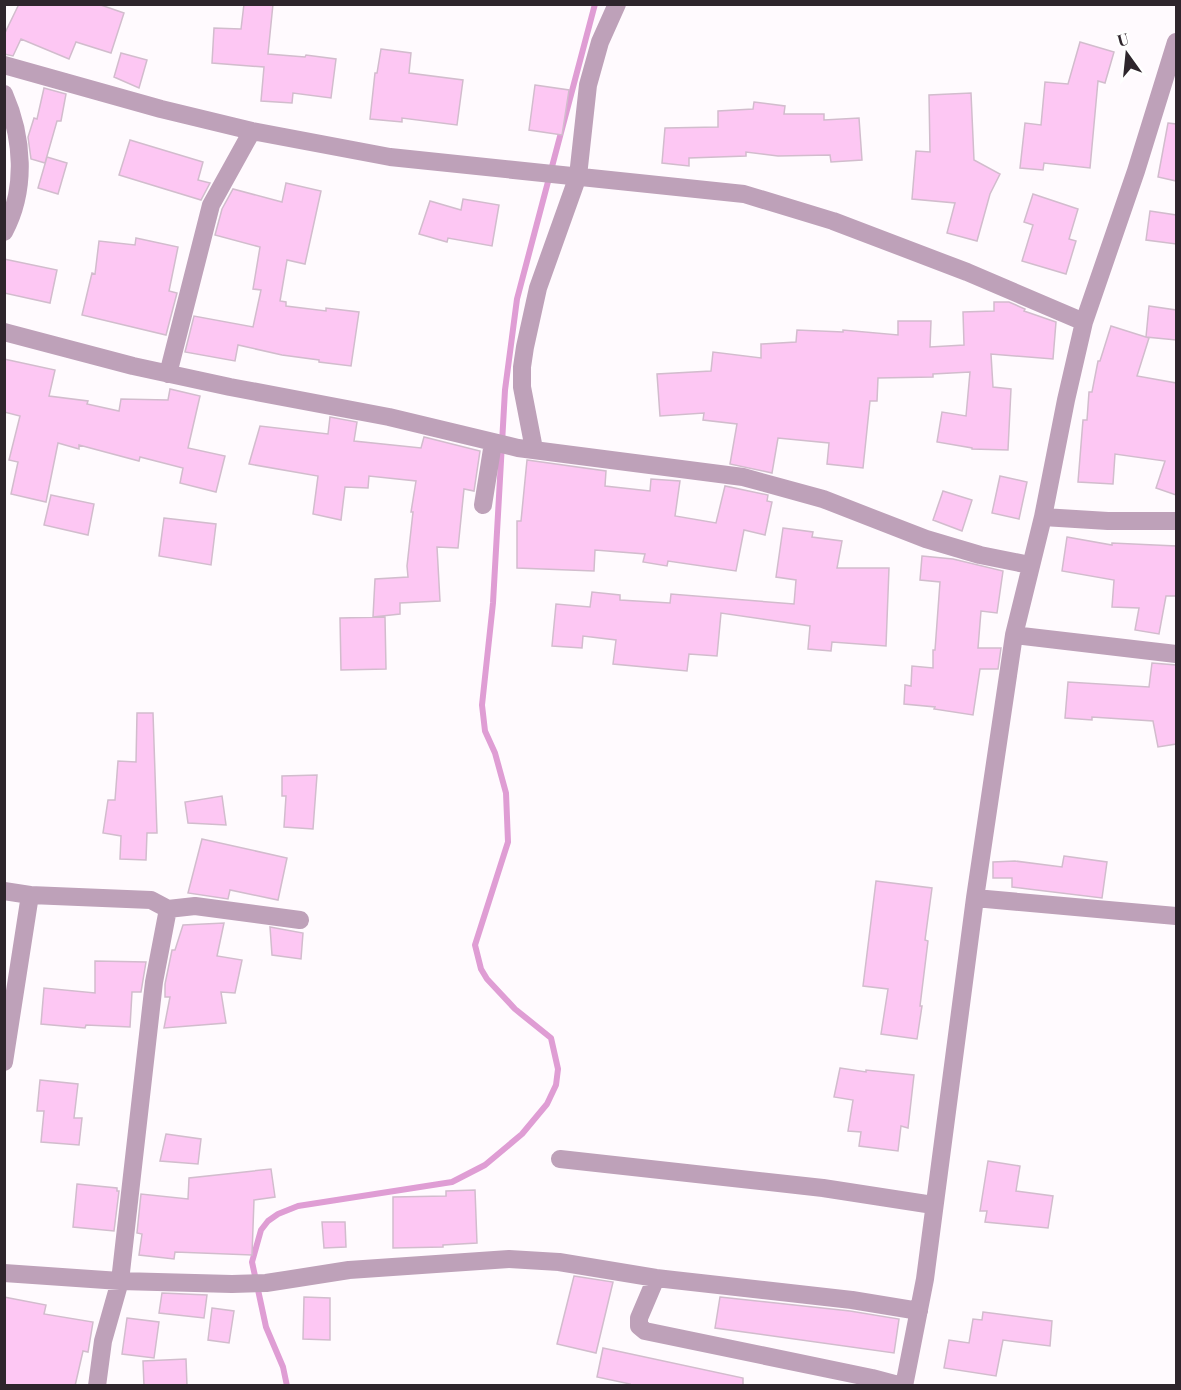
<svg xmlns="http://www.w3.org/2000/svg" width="1181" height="1390" viewBox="0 0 1181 1390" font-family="'Playfair Display',serif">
	<rect width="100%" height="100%" fill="#fffafe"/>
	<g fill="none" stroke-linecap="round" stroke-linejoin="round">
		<path stroke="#df9dd4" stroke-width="6" d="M287,1386L283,1367L266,1327L252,1262L261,1230L268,1221L278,1214L298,1206L452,1182L485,1165L522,1134L547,1104L556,1085L558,1069L551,1038L515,1009L487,979L481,969L475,945L508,842L506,793L495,753L485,731L482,705L493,603L505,390L517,299L595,4"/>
	</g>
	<path fill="#fdc7f3" stroke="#d2bccd" stroke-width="1.5" d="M19,4H98L124,13L111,53L76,42L69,59L21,39L13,56L4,54V35Z
		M244,4H273L268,54L305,57L306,55L336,59L331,98L293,93L292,103L261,101L264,67L212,63L214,28L241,29Z
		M1080,42L1114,52L1105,83L1098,81L1090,168L1044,163L1043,170L1020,168L1025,123L1041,125L1045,82L1068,84Z
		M381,49L411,53L409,73L463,80L457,125L402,118V122L370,119L375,73H377Z
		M121,53L147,60L139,88L114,77Z
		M535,85L569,90L562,135L529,130Z
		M44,88L66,94L61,121H57L45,163L31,159L28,137L34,118L37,119Z
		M971,93L974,160L1000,174L990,194L977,241L947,233L955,203L912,199L916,151L930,152L929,95Z
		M754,102L785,106L784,114H824V120L859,118L862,160L831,162L830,155L778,156L746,152V156L689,158V166L662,163L665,128L718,127V111L753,109Z
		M1168,123L1176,124V181L1158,177Z
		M130,140L203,162L198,180L210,183L201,200L119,175Z
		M47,157L67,163L58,194L38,188Z
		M286,183L321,191L305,264L287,260L280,301L286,302V306L326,311V308L359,312L351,366L319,362V360L282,355L238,345L235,361L185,352L194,316L253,327L261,290L253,289L260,247L215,235L222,209L233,189L282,202Z
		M1033,194L1078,209L1069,239L1076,241L1066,274L1022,261L1033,225L1024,222Z
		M463,199L499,205L492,246L448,238L447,242L419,234L430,201L461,210Z
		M1150,211L1176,215V244L1146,240Z
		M136,238L178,247L169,291L177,293L166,335L82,315L92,273L95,274L99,241L135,245Z
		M4,259L57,270L50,303L4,293Z
		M994,302H1009L1025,309L1024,311L1056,322L1053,359L991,354L993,387L1011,389L1008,450L972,449V448L937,442L942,412L966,416L970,372L933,374V377L878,378L877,401H870L863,468L827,464L829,443L778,438L772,473L730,464L737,424L703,420L704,413L660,416L657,374L711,371L713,352L761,358V344L796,342L797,330L843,332V330L898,335V321H931L930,347L964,345L963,312L994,311Z
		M1149,306L1176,310V340L1146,337Z
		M1111,326L1149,338L1137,376L1176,383V495L1156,488L1165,461L1115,454L1113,484L1078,482L1083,420H1087L1089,392H1092L1098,361H1100Z
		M4,359L55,370L49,396L88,401L87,404L119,411L121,399L168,400L170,389L200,396L188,448L225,456L216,492L180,483L183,468L140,457L139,461L79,445V449L58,443L46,502L11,494L18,462L9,460L20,416L4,412Z
		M330,417L357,422L354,441L421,448L424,437L480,451L474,491L464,489L458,548L437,547L440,601L400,603V614L373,617L375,579L408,577L407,566L413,512H411L416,481L369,476L368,488L345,487L341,520L313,514L318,476L249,464L260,426L328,434Z
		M527,460L606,471L605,486L650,491L651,479L680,481L675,516L716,523L725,486L768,495L767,501L772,502L765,535L744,530L736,571L668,561L667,566L643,562L645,554L595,550L594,571L517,568V521H521Z
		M1000,476L1027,482L1019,519L992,513Z
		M943,491L972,500L962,531L933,520Z
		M51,495L94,504L88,535L44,525Z
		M164,518L216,524L211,565L159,556Z
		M783,528L813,532L812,537L842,541L837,568H889L886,646L832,642L831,651L808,649L810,626L721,613L717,656L689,654L687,671L613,664L616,640L583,636L582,648L552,646L556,604L590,607L592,592L620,595V600L670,603L671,594L794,604L796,580L776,577Z
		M1067,537L1112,545V543L1176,546V596H1166L1159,634L1135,630L1139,608L1112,607L1114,580L1062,571Z
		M922,556L953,559L1003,571L997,613L981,611L978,648H1001L998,669H980L973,715L934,709L935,707L904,704L905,685L911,686L912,666L933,668V650H935L940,582L920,580Z
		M385,617L386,669L341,670L340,618Z
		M1152,663L1176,665V744L1158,747L1153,721L1092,717V720L1065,718L1068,682L1149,687Z
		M137,713H153L157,833H147L146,860L120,859L121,836L103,833L108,800H115L118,761L136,762Z
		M317,775L313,829L284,827L286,796H282V776Z
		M222,796L226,825L188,823L185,802Z
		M202,839L287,858L278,900L230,890L228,899L188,893Z
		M1064,856L1107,862L1102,898L1012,887V878H993V862L1015,861L1062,867Z
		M876,881L932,888L925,940L928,941L920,1006H922L917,1039L881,1034L888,989L863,986Z
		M224,923L217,956L242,960L235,993L221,992L226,1023L164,1028L170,997H165V984L172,950H175L183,925Z
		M270,927L303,933L301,959L272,955Z
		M95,961L146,962L141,992H132L130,1027L86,1025L85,1028L41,1024L44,988L95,993Z
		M840,1068L866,1072V1070L914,1075L908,1128L901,1126L898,1151L859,1146L861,1132L848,1131L853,1100L834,1097Z
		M40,1080L78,1084L74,1118H82L79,1145L41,1142L44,1111H37Z
		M166,1134L201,1139L198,1164L160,1161Z
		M988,1161L1020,1166L1016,1191L1053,1196L1048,1228L985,1222L987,1211H980Z
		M271,1169L275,1197L254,1200L252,1255L175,1252L174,1259L139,1255L142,1234L137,1233L141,1194L188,1199L189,1178Z
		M77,1184L117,1188V1191H119L114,1231L73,1227Z
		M475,1190L477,1243L443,1245V1247L393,1248V1197L446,1196V1191Z
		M322,1222H345L346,1247L324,1248Z
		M574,1276L613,1282L596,1353L557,1344Z
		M162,1293L207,1295L204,1318L159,1313Z
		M4,1297L46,1305L44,1314L93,1322L88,1352L83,1351L75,1386H4Z
		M304,1297L330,1298V1340L303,1339Z
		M720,1297L850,1311L899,1319L894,1353L715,1328Z
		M212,1308L234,1311L229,1343L208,1340Z
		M983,1312L1052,1321L1050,1346L1003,1340L996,1376L944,1368L949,1340L969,1343L973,1319L982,1320Z
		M127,1318L159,1322L154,1358L122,1354Z
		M603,1348L743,1378V1386H629L630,1384L597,1377Z
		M186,1359L187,1386H144L143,1361Z"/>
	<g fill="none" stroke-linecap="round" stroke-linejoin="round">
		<path stroke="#bea1b9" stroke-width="18" d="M4,65L161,109L252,131L390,157L744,194L833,221L967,272L1084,322
			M4,94C23,137 27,189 4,232
			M4,332L133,366L230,387L389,417L518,448L743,477L823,499L926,539L980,555L1030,565
			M168,374L211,205L252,131
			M534,449L522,387V367L525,347L538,288L578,176L588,85L600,42L617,4
			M483,505L493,443
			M1043,517L1108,521H1176
			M1014,635L1176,654
			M4,891L30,895L151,900L168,909L195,906L300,920
			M975,898L1176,916
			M4,1062L30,895
			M560,1159L823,1188L933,1205
			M4,1273L120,1281L232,1284L266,1283L349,1270L509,1259L559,1262L656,1278L852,1300L919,1311
			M656,1278L639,1318V1326L645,1331L872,1378L902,1386
			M97,1386L103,1341L120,1281L154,982L168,909
			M904,1386L925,1279L975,898L1014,635L1043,517L1066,400L1084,322L1136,171L1176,42"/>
	</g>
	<rect width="1181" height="1390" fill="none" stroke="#2e252c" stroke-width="12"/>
	<g transform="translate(1127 54) rotate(345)" stroke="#ffffff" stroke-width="4.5" paint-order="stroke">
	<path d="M0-4.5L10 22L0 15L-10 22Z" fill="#2e252c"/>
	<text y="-9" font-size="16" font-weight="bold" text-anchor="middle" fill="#2e252c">U</text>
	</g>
</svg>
